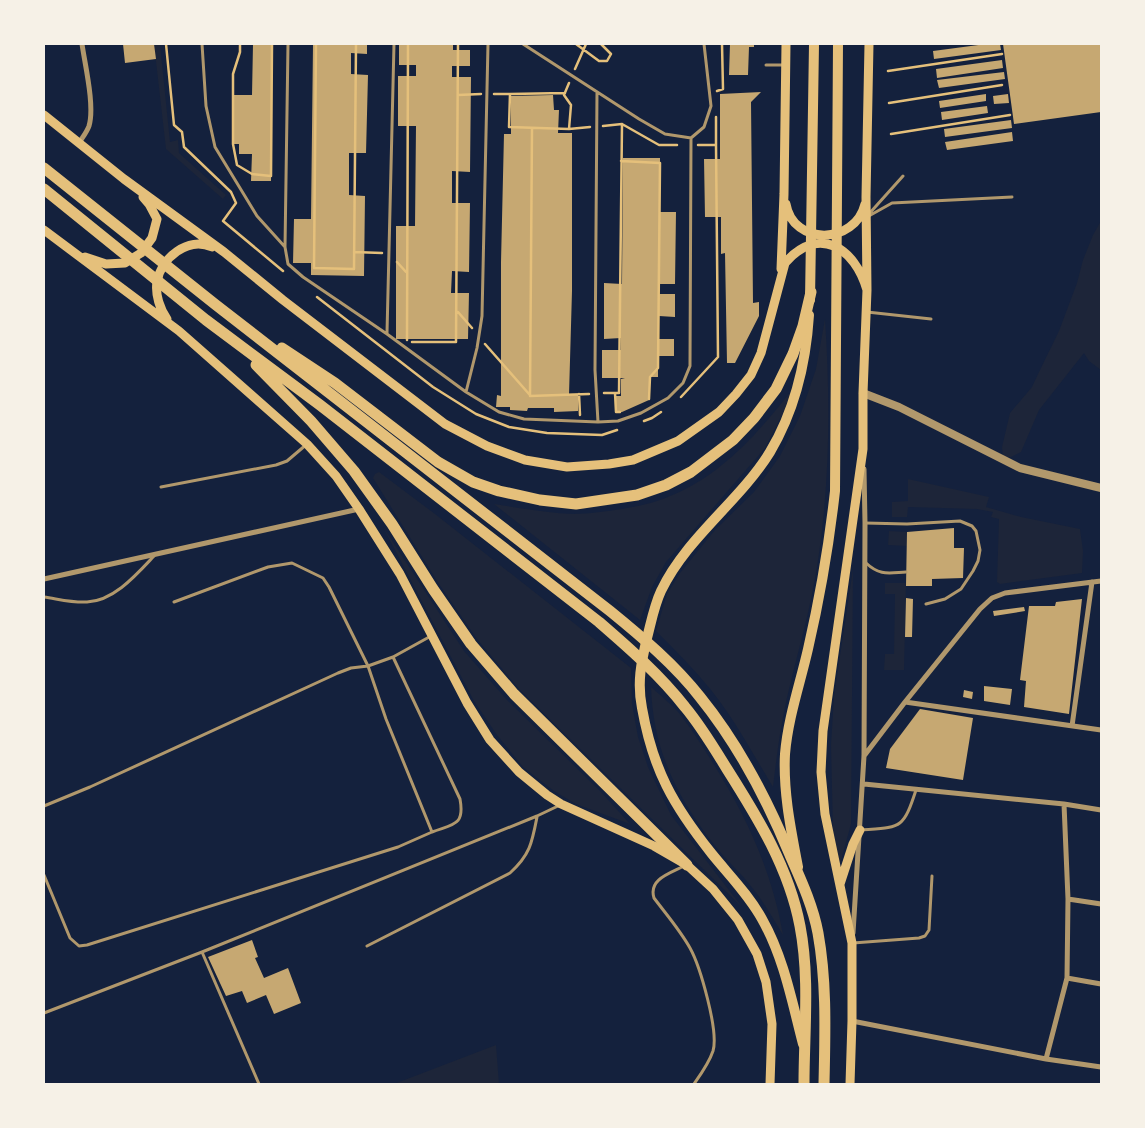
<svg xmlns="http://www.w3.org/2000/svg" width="1145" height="1128" viewBox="0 0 1145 1128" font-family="Ubuntu,sans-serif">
	<rect width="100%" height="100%" fill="#14213d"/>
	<path fill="#1d2539" d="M154,44H160L170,142L178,140L179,153L226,195L223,199L166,149Z
		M1101,221V370L1089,361L1084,353L1039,410L1021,452L1011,457L1003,458L1002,447L1010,413L1032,387L1039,372L1059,331L1077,283L1083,260L1093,235Z
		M825,319C831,408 830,506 812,594C804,634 792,672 784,712C779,737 776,762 773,787C753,754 735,720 711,690C694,669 675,650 656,631L667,594L680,573L715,530L754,492L780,456L800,416L816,369Z
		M792,390L785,409L765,448L666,562L652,587L640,620L494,504C520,508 547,513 573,514C589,514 607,511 622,509C638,506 655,503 670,496C721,476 759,432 792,390Z
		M379,472L435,514L631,668L632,704L638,737L648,767L671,815L742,907L519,689L477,639L439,584L373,478L375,474Z
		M908,479L989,497L986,507L1021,517L1080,529L1083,551L1082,573L1000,584L997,582L999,519L991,517L993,512L977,509L908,507L907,517H892V502L908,501Z
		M383,527L464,651L507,700L600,791L630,824L576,804L554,791L523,767L497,735L474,701Z
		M889,531L907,532V546L888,545Z
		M853,569L851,824L840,864L833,831L831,745L834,696Z
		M885,583H906L904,670H884L885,654H894L895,594H885Z
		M651,687C660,695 671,704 679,713C691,728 701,744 711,760C746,815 772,871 783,935C774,920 765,904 754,890C743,875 728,862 716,847C677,798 653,750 651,687Z
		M496,1045L499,1084H394Z"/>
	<path fill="#c6a872" d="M123,44H154L156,59L125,63Z
		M253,44H272L271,181H251L252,154H239V144H233V95H252Z
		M313,44H367V54L351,53V74L368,75L366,153H349V195L365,196L364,276L311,275V263H293L294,219H311Z
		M399,44H453V50H470V66H452V77H471L470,172L452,171V203H470L469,272L452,271L451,293H469L468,339H396V226H415L416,126H398V76H416V65H399Z
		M730,44H754V47H749L748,75H729Z
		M986,44H1000L1001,50L934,59L933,51Z
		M1003,44H1101V112L1014,124Z
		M1002,60L1003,68L937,78L936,69Z
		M1004,72L1005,79L939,88L937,80Z
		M761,92L751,102L753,303L759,302V316L735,363H727L725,253L721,254V217H705L704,159H720V94Z
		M986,94V101L940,108L939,101Z
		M1008,94L1009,103L994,104L993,96Z
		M553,95L554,110H559L558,133H572V291L569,395H578V411L554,412V408H528L527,411L510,410V407H496L497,395L501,396V262L504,134H511V96Z
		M987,106L988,113L942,120L941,112Z
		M1011,120L1012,128L945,137L944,129Z
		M1012,132L1013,141L947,150L945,142Z
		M623,158H660V212H676L675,284H659V294H675V317L659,316L658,339H674V356H658V377H650L649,400L622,412H616V396H621V379L625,378H602V350H621V338L604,339V283L622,284Z
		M954,528V548H964L963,578L932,579V586H906L907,532Z
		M906,598L913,599L912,637H905Z
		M1082,599L1069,714L1024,707L1026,681L1020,680L1029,606H1055L1056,602Z
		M1024,607L1025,611L994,616L993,611Z
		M984,686L1012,689L1010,705L984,701Z
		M964,690L973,692L972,699L963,697Z
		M920,709L973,718L963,780L886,768L890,749Z
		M252,940L258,957L255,958L264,978L288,968L301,1003L274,1014L266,995L247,1003L242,991L226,996L208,957Z"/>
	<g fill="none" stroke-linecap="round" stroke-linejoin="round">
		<path stroke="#e5c07b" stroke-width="2.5" d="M166,44L174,125L182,132L184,147L231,192L236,203L223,221L283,271
			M240,44V52L233,74V144L237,165L252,174L271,176L272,44
			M316,44L314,268L354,269L356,44
			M576,44L599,61H607L611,54L601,44
			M575,69L586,44
			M888,71L1002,54
			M717,91L723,89L722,44
			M565,93L510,94L509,127L569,129L571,105L564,95L569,83
			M494,94H510
			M458,95L481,94
			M889,103L1002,85
			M716,117V145
			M622,124L659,145H677
			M603,126L622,124L619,393H604
			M569,129L590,127
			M891,134L1010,115
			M621,161L660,163L658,368L650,377L649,399
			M354,252L382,253
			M397,262L406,272
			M317,297L433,387L476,414L509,427L547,433L602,435L617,430
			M458,312L472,328
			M407,340L408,44
			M412,342H456L458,44
			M485,344L529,394
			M615,393L616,412H620
			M579,394L580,415
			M530,396L589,394
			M530,396L532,128
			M681,397L718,357L716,145H698
			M644,421L652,418L661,412"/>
		<path stroke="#b1986c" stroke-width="3" d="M202,44L206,106L215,147L257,216L285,247
			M288,44L285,247L288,264L303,277L387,334L466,392L499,412L524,419L598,422L618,421L641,413L668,398L683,383L690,366L691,138L704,127L711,106L704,44
			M523,44L639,119L665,134L691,138
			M766,65H785
			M597,92L595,370L598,422
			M868,215L903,176
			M867,217L892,203L1012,197
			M867,312L931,319
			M387,333L394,44
			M466,392L477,348L482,316L488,44
			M161,487L276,465L287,461L307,444
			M865,523L907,524L960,521L972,526L976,531L980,550L978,561L973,571L961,589L945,599L926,604
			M866,563C880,576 888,573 906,572
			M44,597C58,599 73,603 87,602C114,601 137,574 154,556
			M393,657L460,799C465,826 453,824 432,832
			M44,806L90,787L338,673L351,668L368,666L329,587L323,578L292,563L268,567L174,602
			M860,830C901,827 903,830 916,790
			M684,866C671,873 648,879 654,898C666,914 680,930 690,948C700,966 719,1031 713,1051C709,1063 701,1074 694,1084
			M44,875L70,938L79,946L87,945L398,847L432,832L386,719L368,666L393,657L431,636
			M853,943L919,938L925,936L929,930L932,876
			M367,946L510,873C530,855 532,843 537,817
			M202,952L259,1084
			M44,1013L202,952L537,816L558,806"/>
		<path stroke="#b1986c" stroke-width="5" d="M79,143C82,138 87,132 89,126C95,106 85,65 82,44
			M44,579L359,509
			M905,702L980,609L992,598L1005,593L1101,581
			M1072,726L1092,582
			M864,756L905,702L1101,730
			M864,784L1064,804L1101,810
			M1068,899L1101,904
			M853,933L864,756L865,523L864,469
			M1067,978L1101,984
			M852,1021L1046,1059L1101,1067
			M1046,1059L1067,978L1068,899L1064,804"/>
		<path stroke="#b1986c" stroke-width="8" d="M863,393L899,407L1020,468L1101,488"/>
		<path stroke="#e5c07b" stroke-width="9" d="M44,115L124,179L224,252L283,300L445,424L487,446L525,460L567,467L609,464L633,460L678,441L719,412L736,394L751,375L761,353L785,263C819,224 855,248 867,290
			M786,204C793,246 855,245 865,204
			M44,230L179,331L307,444L336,476L359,509L400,574L467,703L490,740L519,772L547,795L561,804L654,846L687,865L713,889L738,920L757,954L766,982L772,1024L770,1084
			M85,257L106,264L125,263L141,253L152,238L157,219L149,204L143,197
			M781,269L784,194L786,44
			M167,319C160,309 155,295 157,282C161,258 188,236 212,247
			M840,884L853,844L860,830
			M850,1084L852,1021V943L825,814L821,772L823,731L863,449V393L867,290L866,197L869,44"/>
		<path stroke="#e5c07b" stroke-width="10" d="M810,300L814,44
			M798,867C791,830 783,792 785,754C788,718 800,684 808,649C820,597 829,545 835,491L838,44
			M803,1044C792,1002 784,958 762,919C749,895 729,875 712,854C673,805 653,770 642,708C637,683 641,663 647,638C651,623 654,606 661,591C687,537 739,502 770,452C795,410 806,363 809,315"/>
		<path stroke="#e5c07b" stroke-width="11" d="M44,168L216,305L610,611C642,637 675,665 700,697C738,744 767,799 790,855C801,880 813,906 818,933C827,983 825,1034 824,1084
			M44,189L206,320L320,405L599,622C629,648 660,675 685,707C701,726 714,748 727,769C758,818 789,868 800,926C810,978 804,1032 804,1084
			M282,348L335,383L438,462L473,482L499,491L540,500L576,504L637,495L666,485L691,472L733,440L754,418L776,389L793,354L803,326L811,292
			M256,365L311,421L354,471L392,524L433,589L471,644L514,694L687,865"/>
	</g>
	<rect width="1145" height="1128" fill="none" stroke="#f6f1e7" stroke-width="90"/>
</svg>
